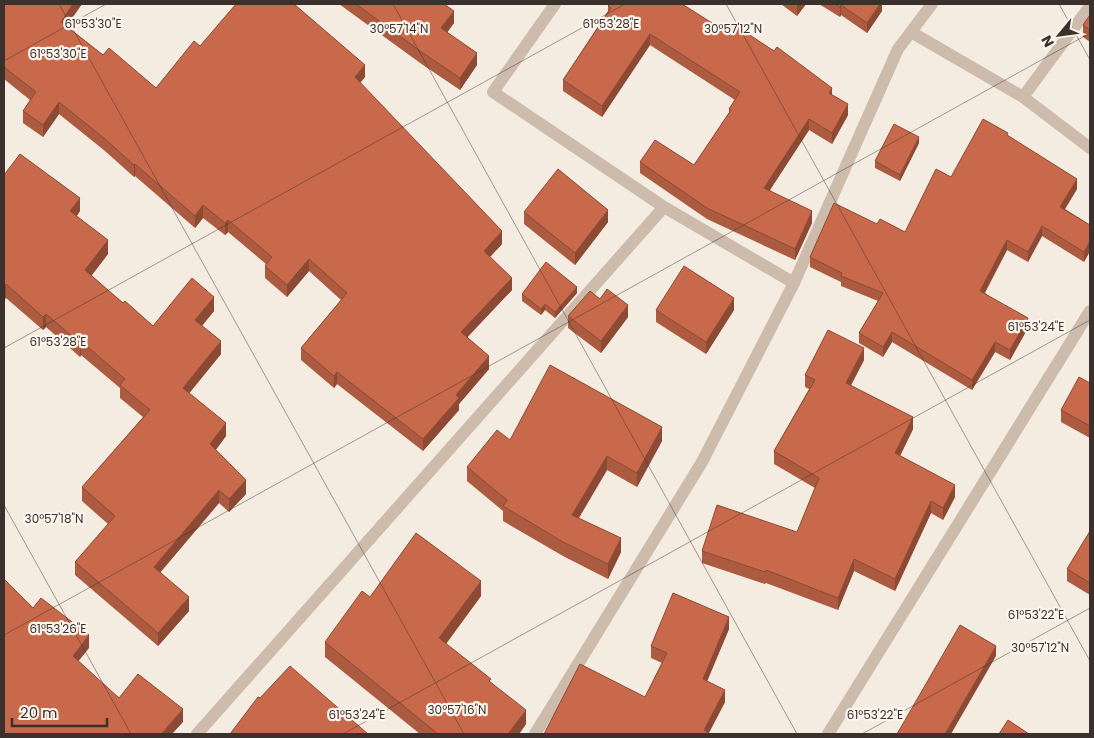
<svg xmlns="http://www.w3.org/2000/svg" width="1094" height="738" viewBox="0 0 1094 738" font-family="Poppins,sans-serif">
	<rect width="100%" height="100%" fill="#f4ebe1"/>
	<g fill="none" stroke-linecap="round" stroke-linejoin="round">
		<path stroke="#cdbbac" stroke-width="12" d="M555,4L493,92L664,207L794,283
			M911,32L1023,97L1090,148
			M1023,97L1090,6
			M197,734L664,207
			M535,734L702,462L794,283L898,49L932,4
			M828,734L1090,311"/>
	</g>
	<path fill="#ac5a40" d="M4,4H82L66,26L103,55L156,88L200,46L365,77L360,83L502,244L490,257L512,290L467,337L489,369L459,404V410L423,451L337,384L334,388L301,360V348L341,300L309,271L287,297L265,278V266L266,264L228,232L225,235L203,218L195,228L135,176L134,177L105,151L59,114L43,137L23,123V111L30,100L4,79Z
		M339,4H444L454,23L447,32L477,65L460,90L423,65Z
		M781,4H806L797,16Z
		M819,4H882V11L867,33L841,15L840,17Z
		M608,6L728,33L832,95L848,115L832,144L809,130L770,190L812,223L795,260L707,219L640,173V162L694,165L729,113V109L735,100L650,45L602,117L563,91V80L608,11Z
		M1090,15V42L1083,37V25Z
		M1008,136L1077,189L1065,209L1090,225V251L1084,262L1042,236L1028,262L1007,250L985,293L1028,328L1010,360L995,352L972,390L892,342L883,357L859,343V333L878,301L841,286V282L810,267V257L877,224L905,232L951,177Z
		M919,143L900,181L875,168V161Z
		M4,175L80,211L77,216L108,254L91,276L123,303L153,326L214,311L202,326L221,354L189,393L226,436L215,450L246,494L229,512L219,503L160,572L189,611L158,646L75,575V562L108,524L82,501V487L143,417L120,398V388L81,355L80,357L46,327L43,330L6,298Z
		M524,212L608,222L575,265L524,224Z
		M577,293L555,318L545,310L541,315L522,301V294Z
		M600,299L628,317L601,353L568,328V316Z
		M656,310H734L706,354L656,322Z
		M864,360L851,385L913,429L900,456L955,497L943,520L931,513L895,591L854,571L838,610L766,583L765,584L702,563V551L797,532L815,488L774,464V451L809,389L805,387V375Z
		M1090,383V438L1061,422V410Z
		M510,440L662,441L637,487L607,470L579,518L621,552L608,579L563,556L503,521V511L467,481V467Z
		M1090,531V595L1067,581V569Z
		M481,596L446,644L491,683L526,724L519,734H420L325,657V642L370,597Z
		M729,629L707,681L725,702L709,733L645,697L662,663L651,658V646Z"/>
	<path fill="#8c4a34" d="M73,4H82L61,34V22Z
		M797,4H806L797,16Z
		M880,4H882V11L867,33V23Z
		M841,5V15L840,17V7Z
		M454,11V23L441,41V28Z
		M650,34V45L602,117V106Z
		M477,53V65L460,90V78Z
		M365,65V77L355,89V77Z
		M832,88V99L829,93Z
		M59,102V114L43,137V125Z
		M848,104V115L832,144V133Z
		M809,119V130L764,199V188Z
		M919,137V143L900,181V175Z
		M135,164V176L134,177V165Z
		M1077,179V189L1060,217V207Z
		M80,198V211L70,225V211Z
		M203,205V218L195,228V216Z
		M608,210V222L575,265V253Z
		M812,211V223L795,260V249Z
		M228,220V232L225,235V223Z
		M1042,226V236L1028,262V252Z
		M502,231V244L484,263V251Z
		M108,240V254L85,284V270Z
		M1007,240V250L980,301V291Z
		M1090,241V251L1084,262V252Z
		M309,259V271L287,297V285Z
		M512,278V290L461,344V332Z
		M6,284V298L4,301V288Z
		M577,287V293L555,318V312Z
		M214,297V311L195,334V320Z
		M734,298V310L706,354V342Z
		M545,304V310L541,315V309Z
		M628,305V317L601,353V341Z
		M46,314V327L43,330V317Z
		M1028,318V328L1010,360V350Z
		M892,332V342L883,357V347Z
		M81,341V355L80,357V343Z
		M221,341V354L183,401V388Z
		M995,342V352L972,390V380Z
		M864,348V360L846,395V383Z
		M489,356V369L459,404V410L423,451V439L456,395Z
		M337,372V384L334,388V376Z
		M913,417V429L895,466V453Z
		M226,423V436L210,458V444Z
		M662,427V441L637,487V473Z
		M607,456V470L572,529V515Z
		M246,480V494L229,512V499Z
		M955,485V497L943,520V508Z
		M219,490V503L154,580V567Z
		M931,501V513L895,591V579Z
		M621,538V552L608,579V564Z
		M854,559V571L838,610V598Z
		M481,581V596L439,653V638Z
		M189,597V611L158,646V633Z
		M729,617V629L703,691V679Z
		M89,635V648L73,668V656Z
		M996,646V656L951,734H945Z
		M725,690V702L708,734L704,730Z
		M183,709V722L172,734H162V733Z
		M526,710V724L519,734H508Z"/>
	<path fill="#c8694b" stroke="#8c4a34" d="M4,4H73L61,22L103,55L109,48L156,88L194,41L200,46L236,4H294L365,65L355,77L502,231L484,251L512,278L461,332L489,356L456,395L459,398L423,439L337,372L334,376L301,348L347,293L309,259L287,285L265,266L272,257L228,220L225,223L203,205L195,216L135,164L134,165L105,139L59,102L43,125L23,111L36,92L4,67Z
		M356,4H444L454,11L441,28L477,53L460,78L423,53Z
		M610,4H682L728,33L733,24L774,51L777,47L832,88L829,93L848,104L832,133L809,119L764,188L812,211L795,249L707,208L640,162L655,140L694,165L731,110L729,109L740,92L650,34L602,106L563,80L611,8L608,6Z
		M835,4H880L867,23L841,5L840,7Z
		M1090,15V30L1083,25Z
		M983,119L1008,133L1007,135L1077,179L1060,207L1090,225V241L1084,252L1042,226L1028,252L1007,240L980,291L1028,318L1010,350L995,342L972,380L892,332L883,347L859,333L883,293L841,276L842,273L810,257L834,203L877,224L880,219L905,232L936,169L951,177Z
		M894,124L919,137L900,175L875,161Z
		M20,154L80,198L70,211L108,240L85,270L123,303L125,301L153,326L192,278L214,297L195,320L221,341L183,388L226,423L210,444L246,480L229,499L219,490L154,567L189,597L158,633L75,562L115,516L82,487L150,410L120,385L125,379L81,341L80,343L46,314L43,317L6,284L4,288V175Z
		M558,169L608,210L575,253L524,212Z
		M546,262L577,287L555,312L545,304L541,309L522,294Z
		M684,266L734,298L706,342L656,310Z
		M607,289L628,305L601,341L568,316L590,291L600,299Z
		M828,330L864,348L846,383L913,417L895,453L955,485L943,508L931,501L895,579L854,559L838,598L766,570L765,572L702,551L717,505L797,532L819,478L774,451L815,380L805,375Z
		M550,365L662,427L637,473L607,456L572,515L621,538L608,564L563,542L503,506L507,500L467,467L497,430L510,440Z
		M1079,377L1090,383V426L1061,410Z
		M1090,531V583L1067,569Z
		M416,533L481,581L439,638L491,679L489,681L526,710L508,734H438L325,642L362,591L370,597Z
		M4,579L33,608L41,598L89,635L73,656L119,698L138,674L183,709L162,733L163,734H4Z
		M673,593L729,617L703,679L725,690L704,730L710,734H544L580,664L645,697L667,653L651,646Z
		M960,625L996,646L945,734H897Z
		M290,666L368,734H230L258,697L260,698Z
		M1008,720L1029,734H999Z"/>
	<path fill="none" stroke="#3b302b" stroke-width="1" stroke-opacity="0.45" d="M59,4L464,734M393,4L797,734M726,4L1090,661M1059,4L1090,60M4,61L106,4M4,348L625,4M4,505L131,734M4,635L1090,33M343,734L1090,320M862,734L1090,608"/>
	<g font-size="12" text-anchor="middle" fill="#3b302b" stroke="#fbf5ee" stroke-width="4.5" stroke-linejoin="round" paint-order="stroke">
		<text x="93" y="28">61°53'30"E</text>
		<text x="611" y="28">61°53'28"E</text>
		<text x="733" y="33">30°57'12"N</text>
		<text x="399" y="33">30°57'14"N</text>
		<text x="58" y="58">61°53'30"E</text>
		<text x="1036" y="331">61°53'24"E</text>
		<text x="58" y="346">61°53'28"E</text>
		<text x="54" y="523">30°57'18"N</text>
		<text x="1036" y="619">61°53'22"E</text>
		<text x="58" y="633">61°53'26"E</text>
		<text x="1040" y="652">30°57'12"N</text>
		<text x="457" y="714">30°57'16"N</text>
		<text x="357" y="719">61°53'24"E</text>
		<text x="875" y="719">61°53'22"E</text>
	</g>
	<rect width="1094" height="738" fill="none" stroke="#3b302b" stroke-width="10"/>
	<g transform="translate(1059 35) rotate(241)" stroke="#fbf5ee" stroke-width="4" paint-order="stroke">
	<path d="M0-4L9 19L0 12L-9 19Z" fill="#3b302b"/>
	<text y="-8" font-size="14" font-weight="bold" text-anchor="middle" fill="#3b302b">N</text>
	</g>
	<path d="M12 718v8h95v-8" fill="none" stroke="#3b302b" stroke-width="2.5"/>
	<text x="20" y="718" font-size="15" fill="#3b302b" stroke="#fbf5ee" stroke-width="4" paint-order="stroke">20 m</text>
</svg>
